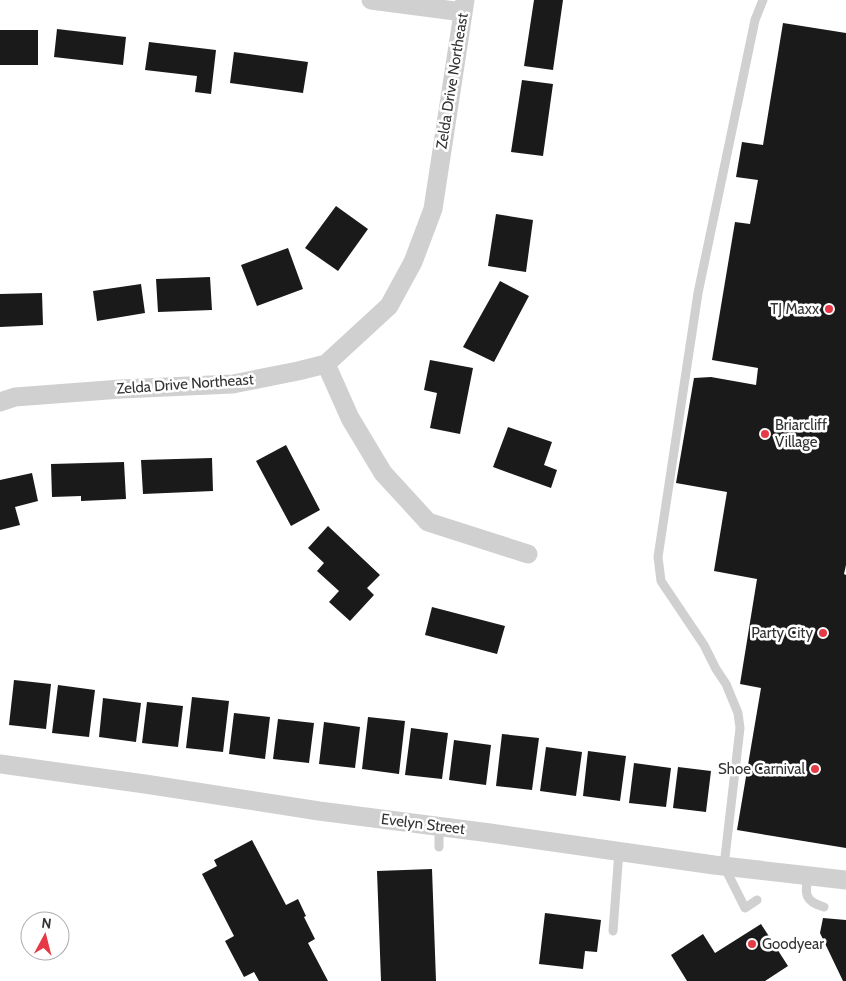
<svg xmlns="http://www.w3.org/2000/svg" width="846" height="981" viewBox="0 0 846 981" font-family="Cabin,sans-serif">
	<rect width="100%" height="100%" fill="#fff"/>
	<path fill="#1a1a1a" d="M534,0H563L553,70L524,66Z
		M783,23L846,33V565L844,574L846,575V848L737,830L761,688L740,684L757,579L714,571L727,492L676,483L694,378L711,377L756,385L758,368L712,360L735,222L750,224L758,180L736,177L742,142L763,145Z
		M57,29L126,37L123,65L54,57Z
		M0,30H38V65H0Z
		M149,42L216,50L211,94L195,92L197,76L145,70Z
		M234,52L308,62L303,93L230,83Z
		M522,80L553,84L543,156L511,152Z
		M336,206L368,229L338,271L305,248Z
		M496,214L533,220L526,272L488,266Z
		M288,248L303,289L257,306L241,265Z
		M210,277L212,310L158,312L156,279Z
		M500,281L529,296L494,362L463,347Z
		M141,284L145,313L97,321L93,291Z
		M42,293L43,325L0,327V294Z
		M430,360L473,368L460,434L430,428L437,393L424,390Z
		M508,427L552,442L544,465L557,470L551,488L493,467Z
		M286,445L320,510L291,526L256,461Z
		M212,458L213,491L143,494L141,460Z
		M124,462L126,499L81,501V496L52,497L51,464Z
		M32,473L38,501L15,507L20,525L0,530V480Z
		M328,526L380,575L367,588L374,595L350,621L329,602L339,591L317,571L324,563L308,548Z
		M432,607L505,626L497,654L425,635Z
		M14,680L51,684L46,729L9,725Z
		M58,685L95,690L89,737L52,733Z
		M192,697L229,701L223,752L186,748Z
		M103,698L141,703L136,742L99,737Z
		M147,702L183,706L178,747L142,743Z
		M234,713L270,717L265,759L229,754Z
		M368,717L405,721L399,774L362,769Z
		M278,719L314,723L309,763L273,759Z
		M324,722L360,727L355,768L319,764Z
		M411,728L448,733L442,779L405,775Z
		M502,734L539,738L532,790L496,786Z
		M454,740L491,745L486,785L449,780Z
		M546,747L582,752L576,796L540,791Z
		M588,751L626,756L620,801L583,796Z
		M634,763L671,768L666,807L629,803Z
		M678,767L711,771L706,812L673,808Z
		M252,840L286,905L298,899L306,916L304,917L315,939L308,943L328,981H259L254,972L244,977L225,941L234,936L202,874L217,866L214,860Z
		M432,869L436,981H381L377,871Z
		M545,913L601,920L597,952L585,951L583,969L539,964Z
		M823,918L846,920V981H843L820,933Z
		M761,924L788,966L765,981H687L671,955L703,934L715,953Z"/>
	<g fill="none" stroke-linecap="round" stroke-linejoin="round">
		<path stroke="#d0d0d0" stroke-width="9" d="M439,826V847
			M808,876C805,894 804,901 824,907
			M757,900L745,908L724,866L740,728L738,713L726,684L716,669L704,645L661,581L658,557L698,293L755,20L763,0
			M613,931L619,851"/>
		<path stroke="#d0d0d0" stroke-width="19" d="M371,0L463,12
			M326,364L350,418L383,473L428,522L528,554
			M0,402L15,397L121,389L233,384L298,371L326,364L389,306L413,262L433,209L465,0
			M0,764L145,784L319,811L490,833L714,865L846,880"/>
	</g>
	<g fill="#e63946" stroke="#fff" stroke-width="2">
		<circle cx="829" cy="309" r="5"/>
		<circle cx="765" cy="434" r="5"/>
		<circle cx="823" cy="633" r="5"/>
		<circle cx="815" cy="769" r="5"/>
		<circle cx="752" cy="944" r="5"/>
	</g>
	<g text-anchor="middle" stroke-width="5" stroke-linejoin="round" paint-order="stroke">
		<g font-size="15" fill="#333" stroke="#fff">
			<text transform="translate(452 81) rotate(-81)" y="5">Zelda Drive Northeast</text>
			<text transform="translate(185 384) rotate(-4)" y="5">Zelda Drive Northeast</text>
			<text transform="translate(423 824) rotate(7)" y="5">Evelyn Street</text>
		</g>
		<g font-size="15" fill="#333" stroke="#fff" text-anchor="end">
			<text x="819" y="314">TJ Maxx</text>
			<text x="775" y="430" text-anchor="start">Briarcliff<tspan x="775" dy="17">Village</tspan></text>
			<text x="813" y="638">Party City</text>
			<text x="805" y="774">Shoe Carnival</text>
			<text x="762" y="949" text-anchor="start">Goodyear</text>
		</g>
	</g>
	<g transform="translate(45 936) rotate(7)"><circle r="24" fill="#ffffff" stroke="#adadad"/>
	<path d="M0-4L9 19L0 12L-9 19Z" fill="#e63946"/>
	<text y="-8" font-size="14" font-weight="bold" text-anchor="middle" fill="#333333">N</text>
	</g>
</svg>
